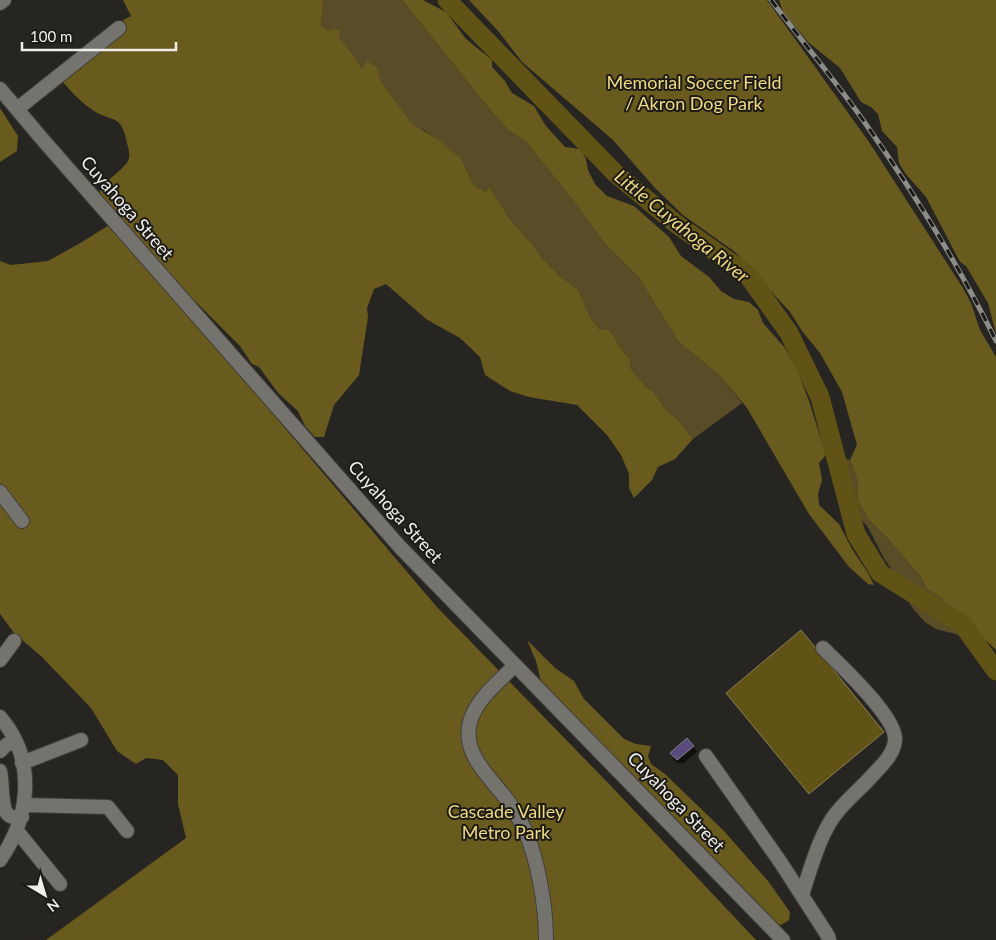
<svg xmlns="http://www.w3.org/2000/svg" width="996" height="940" viewBox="0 0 996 940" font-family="Lato,sans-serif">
	<defs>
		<filter id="shadow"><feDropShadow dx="3" dy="5.5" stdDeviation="0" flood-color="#0009"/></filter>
	</defs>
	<rect width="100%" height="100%" fill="#262521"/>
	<path fill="#584d27" d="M324,0H402L486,105L508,130L527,143L576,204L606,245L639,278L678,341L722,378L742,403L693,439L677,419L667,411L652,390L646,387L631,369L630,359C621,350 617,340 609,330H600L590,317L578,289L561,277L542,258L534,246L510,219L489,186L486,192L474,186L462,160L424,130L410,123L381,81L377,69H362C352,50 339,38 321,26Z
		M841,457L850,460L858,483V501L868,519L889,540L920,576L928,590L940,597L984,638L967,637L936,629L925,622L914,610L907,599L900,580L885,560L869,529L855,511L847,485Z"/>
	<path fill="#695a1e" d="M123,0H324L321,26L329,31L334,29L340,31L339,38L355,57L362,69L367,61L377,68L381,81L410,122L440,141L462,160L474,186L486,192L489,186L510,219L534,246L542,258L561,277L578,289L590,317L600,330H609C617,340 621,350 630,359L631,369L646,387L652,390L667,411L677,419L693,439L675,459L658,467L652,480L634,498L629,488V474L621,455L607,435L577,405L529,397L510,391L485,375L480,357L460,338L426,319L386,284L374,289L367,308L368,317L359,375L334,405L324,437H315L305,426L298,411L279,394L259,367L252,364L240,346L197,303L184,294L119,222L121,215C113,208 103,205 98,196C103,179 126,170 129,158C130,154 128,147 127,143C121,113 113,123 94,111C82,103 72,93 63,82L64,77L122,24L123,20L131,16Z
		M402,0H423L446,12L466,39L492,60V67L505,81L512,93L534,106L546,126L565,147L581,149L586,159L588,170L595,184L607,196L634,206L669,237L681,256L709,277L721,291L734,299L749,302L758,310L763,323L785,348L798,372L809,401L826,455L819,463L822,480L818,494L819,505L839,524L852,549L868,573L874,585L868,584L849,567L809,514L747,408L722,378L678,341L639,278L606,245L576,204L527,143L508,130L486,105Z
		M469,0H767L869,142L963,288L971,303L980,330L996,357V650L940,597L928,590L920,576L889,540L868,519L858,501V483L850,460L857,445L842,392L820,353L802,331L790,312L735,252L683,215L655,188L613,140L522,62L499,32Z
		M779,0H996V334L988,303L966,266L960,262L926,197L905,173L899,163L897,147L882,131L878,114L871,107L861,102L840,68L808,42L783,12Z
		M0,108L18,136L17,151L0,162Z
		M109,225L267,407L436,606L611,786L756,940H46L186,838L178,804V775L163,760L146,758L136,764L117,751L91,708L42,657L14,633L0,614V261L11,265L48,261L82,242Z
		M527,640L555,668L574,681L584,699L624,739L636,744L651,746L648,756L651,764L665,774L724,831L768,881L790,912L789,920L781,925L763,918L544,694L536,661Z"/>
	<path fill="#615215" stroke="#8b8155" d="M801,630L884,732L809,794L726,693Z"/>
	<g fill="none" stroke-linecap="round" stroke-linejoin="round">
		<path stroke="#615215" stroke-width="19" d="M447,0L616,174L675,223L747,274L789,333L820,397L856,534L880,573L962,624L996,671"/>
	</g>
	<path fill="#5a4c7d" stroke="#7b7a7e" filter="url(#shadow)" d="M687,738L694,746L677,760L670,753Z"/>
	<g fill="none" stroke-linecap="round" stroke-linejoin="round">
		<g stroke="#403f3c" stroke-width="16">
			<path id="minor" d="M0,3L4,0
				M0,89L43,140L400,547L783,940
				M17,109L119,28
				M0,492L22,521
				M0,660L14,641
				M515,665C499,682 476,699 470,722C461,754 492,779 508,801C514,810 519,819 524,828C538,859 546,906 546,940
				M0,717C37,760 30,817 0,860
				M0,751L5,746L14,740
				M706,756L781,863L828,936L829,940
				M22,763L81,740
				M0,771C3,782 0,811 10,816C13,818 18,817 22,817
				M24,805L108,807L127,831
				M17,831L60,884
				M802,895C810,870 821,830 838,811C848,799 860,789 870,778C880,767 894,755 895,740C897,717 839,664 823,648"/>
		</g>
		<use href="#minor" stroke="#74736e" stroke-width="14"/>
		<g stroke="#8c8c88" stroke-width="5">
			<path id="rail" d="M771,0C801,40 834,79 863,120C913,191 958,263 996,341"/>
		</g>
		<use href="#rail" stroke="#1c1b18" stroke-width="3" stroke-dasharray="9" stroke-linecap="butt"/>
	</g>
	<g text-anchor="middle" stroke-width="4" stroke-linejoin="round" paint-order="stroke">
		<g font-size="18" fill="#f0d982" stroke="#1c1b18">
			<text x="694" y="89">Memorial Soccer Field<tspan x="694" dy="21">/ Akron Dog Park</tspan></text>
			<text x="506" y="818">Cascade Valley<tspan x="506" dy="21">Metro Park</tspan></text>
		</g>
		<g font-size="18" fill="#eeeeeb" stroke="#1c1b18">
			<text transform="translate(127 208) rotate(49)" y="6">Cuyahoga Street</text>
			<text transform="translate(395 512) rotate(48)" y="6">Cuyahoga Street</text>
			<text transform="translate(676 802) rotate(46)" y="6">Cuyahoga Street</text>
		</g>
		<g font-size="19" font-style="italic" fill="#edd67f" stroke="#1c1b18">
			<text transform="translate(682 226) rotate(39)" y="7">Little Cuyahoga River</text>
		</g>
	</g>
	<g transform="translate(45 895) rotate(142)" stroke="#1c1b18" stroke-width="4" paint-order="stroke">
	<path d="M0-4L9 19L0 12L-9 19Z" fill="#eeeeeb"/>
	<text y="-8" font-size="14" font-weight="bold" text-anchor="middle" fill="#eeeeeb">N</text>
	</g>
	<path d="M22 42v8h154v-8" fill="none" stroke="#eeeeeb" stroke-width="2.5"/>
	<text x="30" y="42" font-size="15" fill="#eeeeeb" stroke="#1c1b18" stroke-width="4" paint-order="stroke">100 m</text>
</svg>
